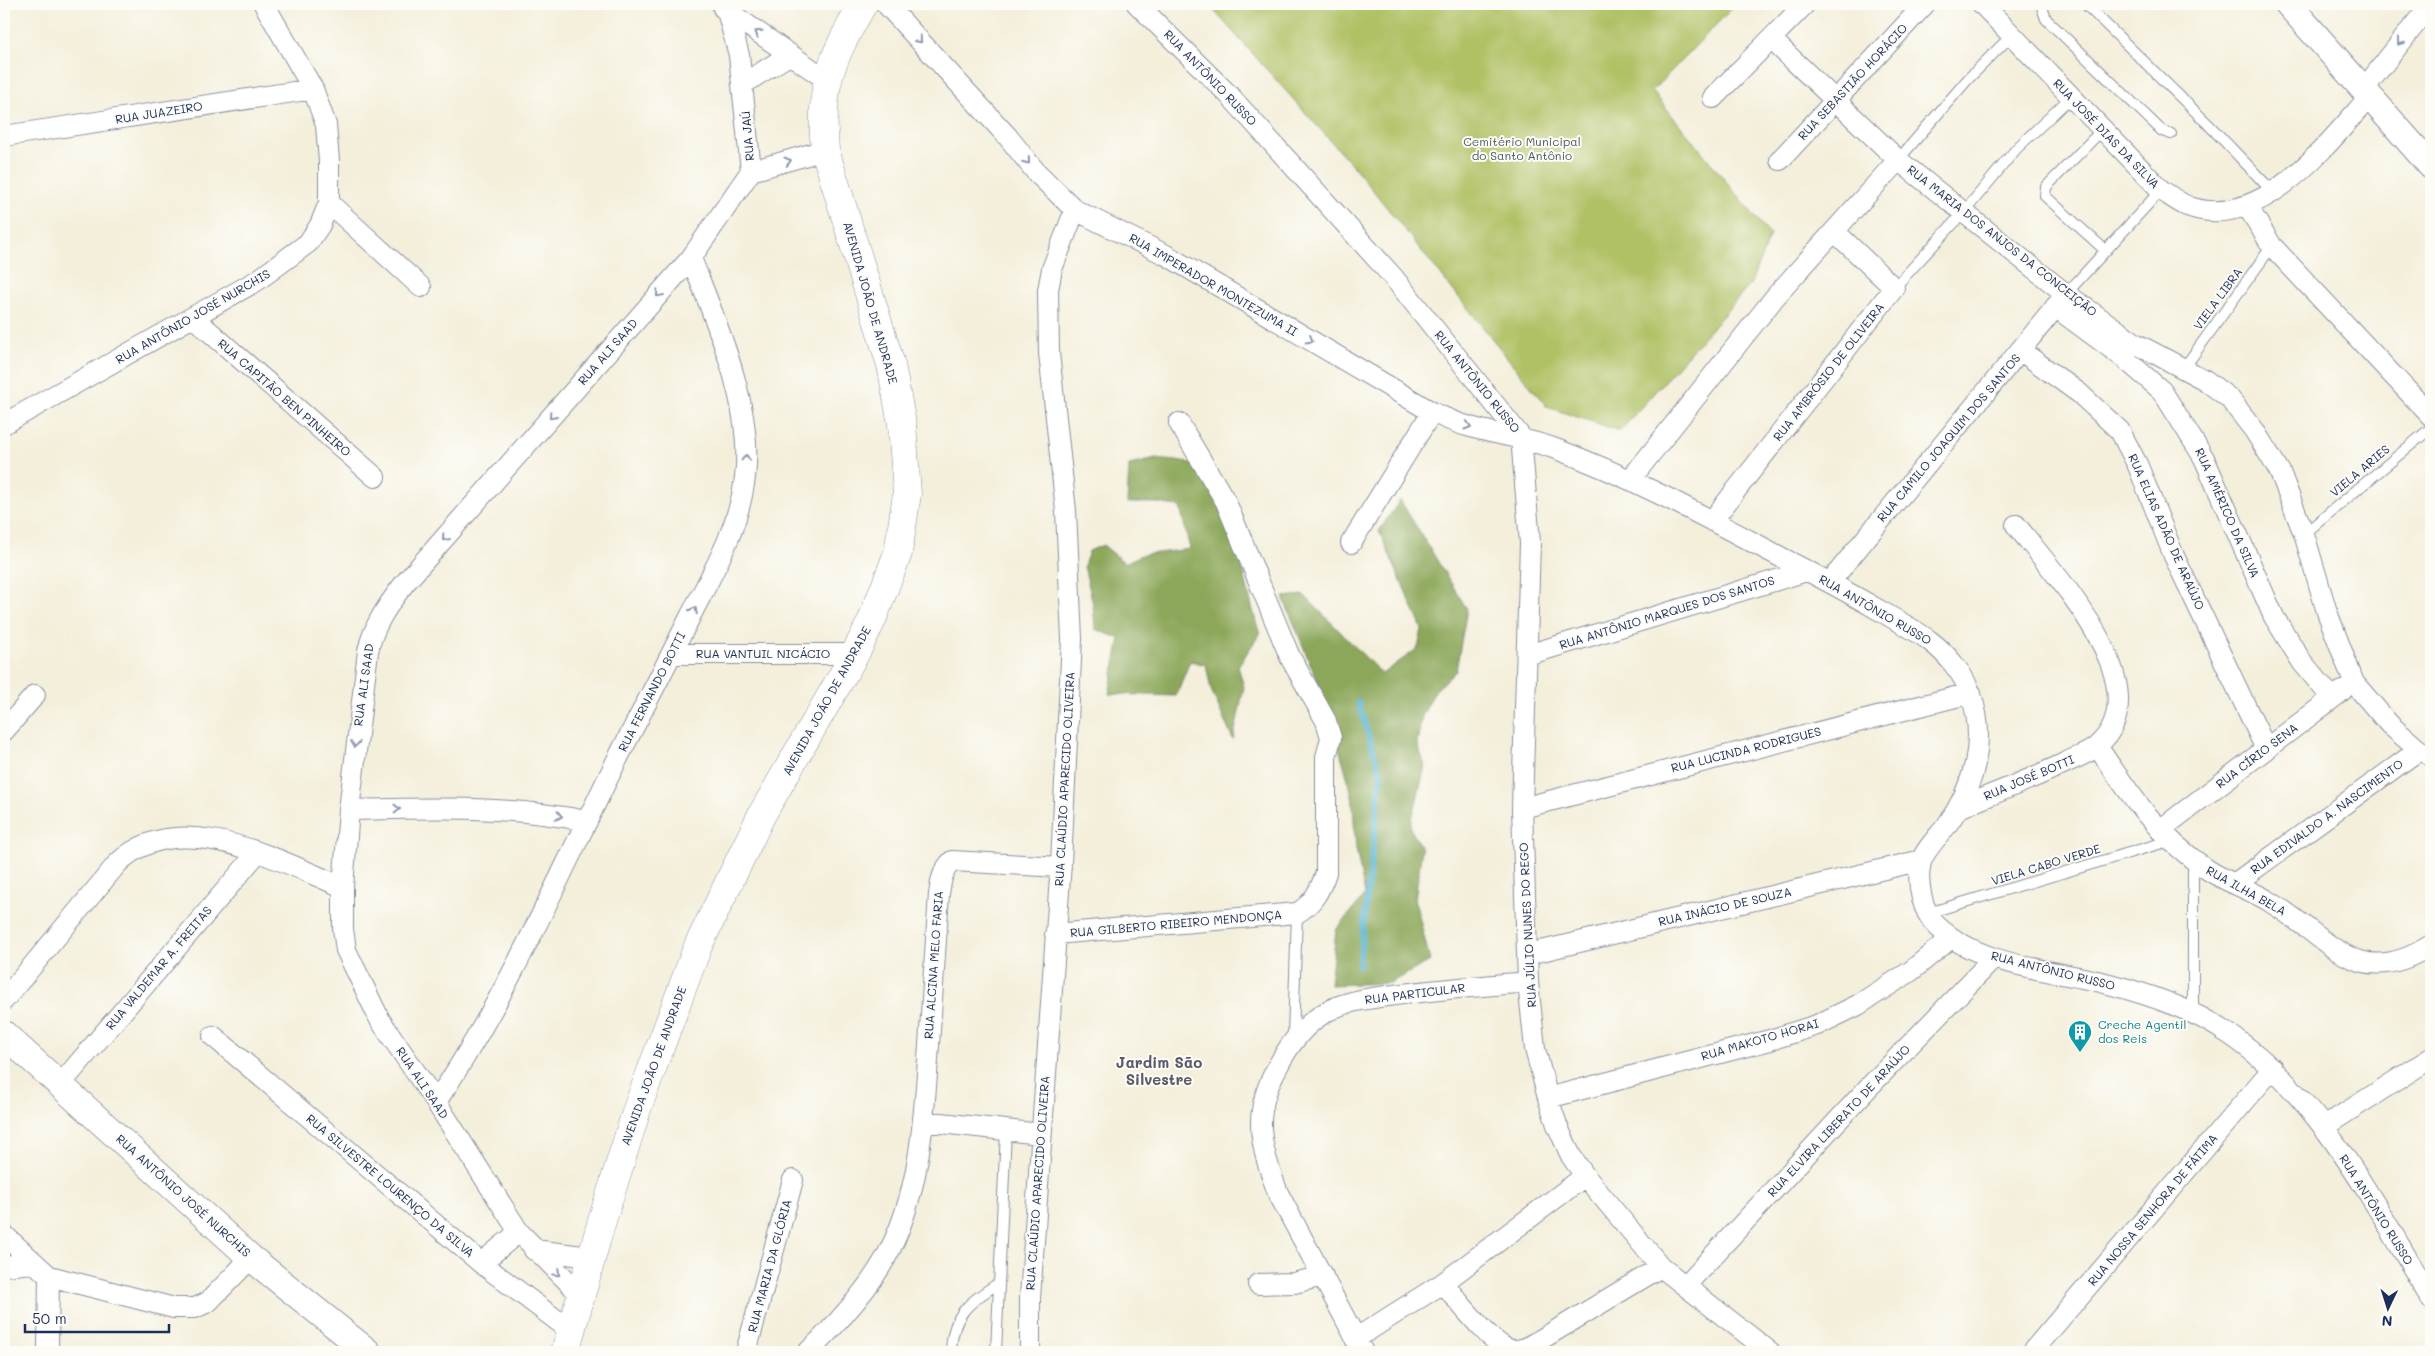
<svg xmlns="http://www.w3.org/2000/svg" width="2435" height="1356" viewBox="0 0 2435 1356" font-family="Mali,sans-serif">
	<rect width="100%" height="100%" fill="#fdfcf7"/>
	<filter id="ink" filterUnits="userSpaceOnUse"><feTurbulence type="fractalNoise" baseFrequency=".02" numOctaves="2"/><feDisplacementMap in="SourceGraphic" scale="10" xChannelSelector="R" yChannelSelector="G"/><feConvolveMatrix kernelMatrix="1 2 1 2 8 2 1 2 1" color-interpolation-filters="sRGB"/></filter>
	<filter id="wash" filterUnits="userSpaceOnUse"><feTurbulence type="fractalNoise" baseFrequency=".0096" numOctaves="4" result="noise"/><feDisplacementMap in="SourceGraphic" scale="20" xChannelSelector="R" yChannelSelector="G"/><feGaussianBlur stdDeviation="1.12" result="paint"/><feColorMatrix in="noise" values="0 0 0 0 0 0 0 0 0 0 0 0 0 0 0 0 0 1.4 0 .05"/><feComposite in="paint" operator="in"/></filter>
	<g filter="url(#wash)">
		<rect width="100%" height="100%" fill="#f4efdb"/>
		<path fill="#b0c165" stroke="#667862" d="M1208,4H1736L1652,91L1770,235L1750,285L1620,431L1547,407L1355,168Z"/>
		<path fill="#8ca75a" stroke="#546b5c" d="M1156,459C1166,461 1186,460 1194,465C1232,491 1245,592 1260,634L1238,666L1244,687L1233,740L1211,690L1206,665L1190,661L1176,696L1109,694L1120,639L1095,629L1093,604L1084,566L1089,551L1103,545L1125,563L1141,555L1190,549L1180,507L1159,503H1127L1129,465Z
			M1400,500L1467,609L1456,671L1435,691L1422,716L1417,743L1425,766L1410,828L1422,849L1415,899L1430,961L1390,983L1330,985L1336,930L1365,895L1356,849L1352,794L1327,705L1283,597L1304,595L1382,674L1418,648L1422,629L1379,531Z"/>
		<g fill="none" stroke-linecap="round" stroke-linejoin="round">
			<path stroke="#52b2d0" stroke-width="5.5" d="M1358,702L1381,775L1359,966"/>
		</g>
	</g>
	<g filter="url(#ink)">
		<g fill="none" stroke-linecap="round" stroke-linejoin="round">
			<g stroke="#888f9c" stroke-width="12">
				<path id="service" d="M2041,4L2046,19L2162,131L2171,134
					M2085,4L2208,124L2274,193
					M2102,130L2046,187L2045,196L2106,251
					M1898,160L1968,79L2011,36
					M1894,288L1964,212L2017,148L2071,97
					M2066,294L2161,190
					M2184,368L2272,246
					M2304,534L2431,428
					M1928,913L2172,840
					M2193,1013V860
					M1293,1037L1297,913
					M951,1352C952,1314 969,1302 999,1283
					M996,1352L1006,1130"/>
			</g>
			<g stroke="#888f9c" stroke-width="22">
				<path id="minor" d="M886,4L1008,137L1036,172L1075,210L1166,255L1432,412C1443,417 1455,423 1467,426C1497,435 1527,438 1556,449C1637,479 1714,522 1790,562C1822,578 1853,595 1884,613C1899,622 1916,630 1930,641C1947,654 1964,674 1971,695C1987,740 1974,787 1947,825C1939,836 1925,849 1921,862C1916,882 1922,912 1937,926C1982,968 2053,969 2109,984C2151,995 2192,1009 2229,1034C2319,1094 2376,1207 2431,1299
					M1137,4L1229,95L1394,278L1521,437
					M1982,4L2161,190C2169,195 2178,202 2187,206C2261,234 2328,143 2370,96
					M723,8L827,80
					M727,11L739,55L751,171
					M1771,39L1898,160L2066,294L2135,343L2205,380L2229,398L2254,430L2280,472L2304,534L2327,612L2354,683L2390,725L2419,750L2431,756
					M743,84L789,55
					M2364,89L2431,4
					M1713,98L1805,4
					M4,136L313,89
					M1780,160L1925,4
					M751,171L825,150
					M329,203L421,287
					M2247,206L2272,246L2431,416
					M2055,307L2124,358L2162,391L2204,458L2274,617L2302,662L2332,698
					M194,318L375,477
					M2021,351L2079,393L2120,431L2138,466L2174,556L2266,749
					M4,424L258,280L308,243L320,225L329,203V161L326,125L313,89L264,4
					M1521,437L1530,543L1522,808L1528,982L1535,1049L1548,1098L1557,1125L1571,1156L1585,1176L1661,1267L1770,1352
					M1630,480L1775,297L1898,160
					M1712,521L1894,288L1834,231
					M1351,543L1432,412
					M1830,582L2063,298
					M672,654H855
					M1527,655L1807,571
					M4,731L35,695
					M2097,746C2130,795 2158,837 2208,870C2228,883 2252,890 2272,903C2331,940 2358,992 2431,945
					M1522,808L1971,693
					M1959,808C1995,793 2032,779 2067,762C2077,757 2090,753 2097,746C2164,688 2052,572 2016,525
					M349,810C428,808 507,805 586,821
					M2160,830L2342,691
					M2234,884L2419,750
					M1055,934L1297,913C1313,904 1320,890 1326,873V757L1331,738L1326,721L1290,657L1226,502L1179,423
					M1529,954L1922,860
					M4,1000L117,864C177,804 279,861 343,887
					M213,1036L481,1263L571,1331
					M60,1085L258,852
					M1548,1098L1770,1040L1817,1025L1858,1005L1911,971L1951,938
					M436,1102C511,991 563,866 623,748C646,704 669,659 691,615C714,570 739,528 745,477C754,407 716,322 691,258
					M923,1121L1041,1134
					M2325,1126L2431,1058
					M4,1235L49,1276L174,1308H195L208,1302L251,1258
					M534,1250L591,1257
					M481,1263L519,1232
					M4,1266L33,1263
					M1443,1283C1456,1298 1495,1350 1514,1350C1523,1351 1532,1344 1540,1340L1661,1267
					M1258,1284L1294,1283L1323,1276
					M1685,1286L1867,1089L1994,958
					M581,1295L519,1232L436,1102L380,1020L346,950L343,929V887L349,810L368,651C374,624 388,605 404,584L691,258L751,171
					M1355,1339L1443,1283L1585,1176
					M48,1349L49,1276
					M746,1352L793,1180
					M808,1352C837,1324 865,1294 885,1259C921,1195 924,1116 929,1045C932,994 936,944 939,894C941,881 942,871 952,861L1061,867
					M1030,1352V1298L1061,863L1072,639L1066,511L1049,353L1048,290L1052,269L1075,210
					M1363,1352L1278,1193C1260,1144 1251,1114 1278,1066C1290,1043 1305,1023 1328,1011C1348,1000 1374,998 1395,995C1439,989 1483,986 1528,982
					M2032,1352L2273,1068"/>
			</g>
			<g stroke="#888f9c" stroke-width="28">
				<path id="tertiary" d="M2288,4L2431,166
					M4,1034L251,1258L368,1352"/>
			</g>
			<g stroke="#888f9c" stroke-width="29">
				<path id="secondary" d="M565,1352L601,1224L638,1106L698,946L762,814L855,654L872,620L898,553L907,494L902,424L891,365L825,150C819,84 831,60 863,4"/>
			</g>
			<use href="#service" stroke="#fff" stroke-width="10"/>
			<use href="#minor" stroke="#fff" stroke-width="20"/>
			<use href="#tertiary" stroke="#fff" stroke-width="26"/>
			<use href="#secondary" stroke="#fff" stroke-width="28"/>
		</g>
		<defs><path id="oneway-chevron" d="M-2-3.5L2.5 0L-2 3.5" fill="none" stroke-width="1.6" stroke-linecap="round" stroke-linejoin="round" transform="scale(1.25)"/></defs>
		<g stroke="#8d97ae">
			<use href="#oneway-chevron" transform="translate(758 33) rotate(-145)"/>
			<use href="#oneway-chevron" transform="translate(919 40) rotate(48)"/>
			<use href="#oneway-chevron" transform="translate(2400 42) rotate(128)"/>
			<use href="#oneway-chevron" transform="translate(788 161) rotate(-16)"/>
			<use href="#oneway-chevron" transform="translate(1027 161) rotate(51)"/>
			<use href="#oneway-chevron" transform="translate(659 294) rotate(131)"/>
			<use href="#oneway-chevron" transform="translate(1310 340) rotate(31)"/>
			<use href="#oneway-chevron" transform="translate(552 416) rotate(131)"/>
			<use href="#oneway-chevron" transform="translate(1468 426) rotate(16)"/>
			<use href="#oneway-chevron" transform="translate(746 458) rotate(-88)"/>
			<use href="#oneway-chevron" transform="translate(445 538) rotate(131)"/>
			<use href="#oneway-chevron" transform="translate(694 610) rotate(-63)"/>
			<use href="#oneway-chevron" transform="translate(355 744) rotate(97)"/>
			<use href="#oneway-chevron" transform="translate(397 809) rotate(-1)"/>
			<use href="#oneway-chevron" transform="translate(559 816) rotate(12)"/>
			<use href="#oneway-chevron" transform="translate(557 1273) rotate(44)"/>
		</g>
	</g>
	<defs>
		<g id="building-pin" transform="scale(1.25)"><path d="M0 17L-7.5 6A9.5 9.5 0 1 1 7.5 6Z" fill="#0f9aa8" stroke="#fdfcf7"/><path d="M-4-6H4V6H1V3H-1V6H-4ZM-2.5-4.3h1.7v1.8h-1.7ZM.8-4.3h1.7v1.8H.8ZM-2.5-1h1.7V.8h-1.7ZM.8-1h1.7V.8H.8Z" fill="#fff"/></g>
	</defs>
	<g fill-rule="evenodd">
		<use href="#building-pin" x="2080" y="1032"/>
	</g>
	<g text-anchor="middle" stroke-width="4" stroke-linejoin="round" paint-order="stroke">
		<g font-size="12" fill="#1b2f5e" stroke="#fdfcf7">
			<text transform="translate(1210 78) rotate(46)" y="4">RUA ANTÔNIO RUSSO</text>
			<text transform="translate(1853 82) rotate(-47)" y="4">RUA SEBASTIÃO HORÁCIO</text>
			<text transform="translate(159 113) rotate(-9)" y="4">RUA JUAZEIRO</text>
			<text transform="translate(2106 134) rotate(46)" y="4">RUA JOSÉ DIAS DA SILVA</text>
			<text transform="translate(748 136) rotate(-95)" y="4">RUA JAÚ</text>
			<text transform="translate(2002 241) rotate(38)" y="4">RUA MARIA DOS ANJOS DA CONCEIÇÃO</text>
			<text transform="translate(1213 285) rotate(30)" y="4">RUA IMPERADOR MONTEZUMA II</text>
			<text transform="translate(2218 299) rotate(-54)" y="4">VIELA LIBRA</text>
			<text transform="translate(870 303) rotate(74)" y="4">AVENIDA JOÃO DE ANDRADE</text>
			<text transform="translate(193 317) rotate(-30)" y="4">RUA ANTÔNIO JOSÉ NURCHIS</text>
			<text transform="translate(608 352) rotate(-49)" y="4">RUA ALI SAAD</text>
			<text transform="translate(1829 372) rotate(-52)" y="4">RUA AMBRÓSIO DE OLIVEIRA</text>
			<text transform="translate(1477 382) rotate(51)" y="4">RUA ANTÔNIO RUSSO</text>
			<text transform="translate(284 398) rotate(41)" y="4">RUA CAPITÃO BEN PINHEIRO</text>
			<text transform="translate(1949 438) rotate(-50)" y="4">RUA CAMILO JOAQUIM DOS SANTOS</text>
			<text transform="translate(2360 471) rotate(-40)" y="4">VIELA ARIES</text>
			<text transform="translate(2227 513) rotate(66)" y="4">RUA AMÉRICO DA SILVA</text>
			<text transform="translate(2166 532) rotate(66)" y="4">RUA ELIAS ADÃO DE ARAÚJO</text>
			<text transform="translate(1875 610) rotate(30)" y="4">RUA ANTÔNIO RUSSO</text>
			<text transform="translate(1667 613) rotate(-17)" y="4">RUA ANTÔNIO MARQUES DOS SANTOS</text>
			<text x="763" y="658">RUA VANTUIL NICÁCIO</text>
			<text transform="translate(364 685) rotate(-82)" y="4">RUA ALI SAAD</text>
			<text transform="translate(652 692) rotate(-63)" y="4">RUA FERNANDO BOTTI</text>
			<text transform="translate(827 701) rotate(-61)" y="4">AVENIDA JOÃO DE ANDRADE</text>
			<text transform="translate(1746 750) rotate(-14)" y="4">RUA LUCINDA RODRIGUES</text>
			<text transform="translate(2257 756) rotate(-37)" y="4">RUA CÍRIO SENA</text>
			<text transform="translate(2029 778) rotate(-23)" y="4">RUA JOSÉ BOTTI</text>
			<text transform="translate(1065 779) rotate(-87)" y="4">RUA CLAÚDIO APARECIDO OLIVEIRA</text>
			<text transform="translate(2327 817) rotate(-36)" y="4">RUA EDIVALDO A. NASCIMENTO</text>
			<text transform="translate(2046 865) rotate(-17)" y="4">VIELA CABO VERDE</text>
			<text transform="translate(2246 891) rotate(29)" y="4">RUA ILHA BELA</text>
			<text transform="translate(1725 907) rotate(-13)" y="4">RUA INÁCIO DE SOUZA</text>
			<text transform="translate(1176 924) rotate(-5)" y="4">RUA GILBERTO RIBEIRO MENDONÇA</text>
			<text transform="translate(1528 925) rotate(-93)" y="4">RUA JÚLIO NUNES DO REGO</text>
			<text transform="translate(934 965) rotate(-86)" y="4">RUA ALCINA MELO FARIA</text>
			<text transform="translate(159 968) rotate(-50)" y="4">RUA VALDEMAR A. FREITAS</text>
			<text transform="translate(2053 971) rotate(14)" y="4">RUA ANTÔNIO RUSSO</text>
			<text transform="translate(1415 994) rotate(-7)" y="4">RUA PARTICULAR</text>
			<text transform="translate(1760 1040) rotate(-16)" y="4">RUA MAKOTO HORAI</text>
			<text transform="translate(654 1066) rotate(-70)" y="4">AVENIDA JOÃO DE ANDRADE</text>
			<text transform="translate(422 1083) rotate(56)" y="4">RUA ALI SAAD</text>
			<text transform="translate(1839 1121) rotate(-47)" y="4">RUA ELVIRA LIBERATO DE ARAÚJO</text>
			<text transform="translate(1038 1183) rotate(-86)" y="4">RUA CLAÚDIO APARECIDO OLIVEIRA</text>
			<text transform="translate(390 1186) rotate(40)" y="4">RUA SILVESTRE LOURENÇO DA SILVA</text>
			<text transform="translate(183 1196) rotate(42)" y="4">RUA ANTÔNIO JOSÉ NURCHIS</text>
			<text transform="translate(2153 1210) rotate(-50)" y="4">RUA NOSSA SENHORA DE FÁTIMA</text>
			<text transform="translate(2376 1210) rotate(58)" y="4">RUA ANTÔNIO RUSSO</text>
			<text transform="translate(770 1266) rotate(-75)" y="4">RUA MARIA DA GLÓRIA</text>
		</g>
		<g font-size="12" fill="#485b60" stroke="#fdfcf7">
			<text x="1522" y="146">Cemitério Municipal<tspan x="1522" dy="14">do Santo Antônio</tspan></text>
		</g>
		<g font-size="12" fill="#0d838f" stroke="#fdfcf7" text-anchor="start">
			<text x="2098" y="1029">Creche Agentil<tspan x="2098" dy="14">dos Reis</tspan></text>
		</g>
		<g font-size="15" font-weight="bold" fill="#5b5b68" stroke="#fdfcf7">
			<text x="1159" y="1068">Jardim São<tspan x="1159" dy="17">Silvestre</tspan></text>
		</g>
	</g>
	<rect width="2435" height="1356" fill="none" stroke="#fdfcf7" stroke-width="20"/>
	<g transform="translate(2388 1308) rotate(184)" stroke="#fdfcf7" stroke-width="4" paint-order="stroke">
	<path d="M0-4L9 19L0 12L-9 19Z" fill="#1b2f5e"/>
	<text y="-8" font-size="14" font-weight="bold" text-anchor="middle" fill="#1b2f5e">N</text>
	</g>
	<path d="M25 1324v8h144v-8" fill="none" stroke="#1b2f5e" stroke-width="2.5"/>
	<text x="32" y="1324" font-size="15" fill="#1b2f5e" stroke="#fdfcf7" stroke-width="4" paint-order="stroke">50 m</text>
</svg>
